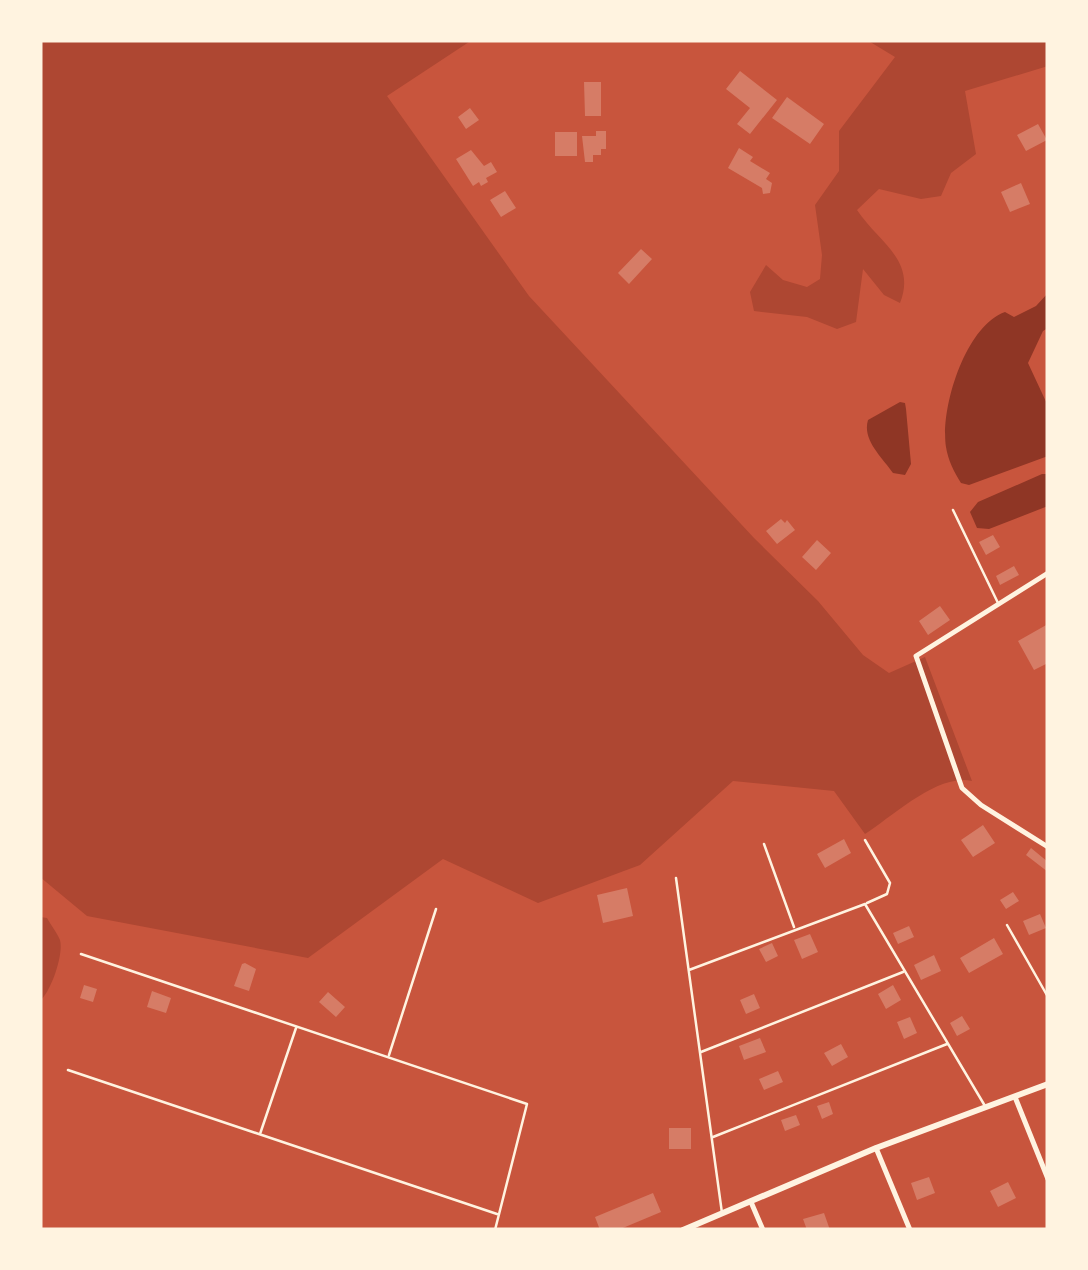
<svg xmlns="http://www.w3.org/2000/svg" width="1088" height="1270" viewBox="0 0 1088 1270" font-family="Literata,serif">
	<rect width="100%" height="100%" fill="#c8553d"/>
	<path fill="#ae4732" d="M40,40H472L387,96L529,296L754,538L818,601L863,655L889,673L925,657L972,781C938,773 893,816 865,834L834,791L733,781L640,865L538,903L443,859L308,958L87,916L40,877Z
		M867,40H1048V66L965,91L976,154L951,173L941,196L921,199L879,189L857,210C878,242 917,260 900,303L884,295L863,269L856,322L837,329L807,317L754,311L750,292L766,265L783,280L807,287L820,279L822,255L815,205L839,171V131L895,57Z
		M40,917L47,918C51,925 57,933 60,940C64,954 51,992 40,1001Z"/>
	<path fill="#8f3625" d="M1048,293V328L1043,331L1028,363L1048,406V456L969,485L961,483C954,472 948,460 946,447C940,409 965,326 1005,312L1014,317L1036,306Z
		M900,402L905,403L906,409L911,464L905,475L893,473C882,457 862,440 868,420Z
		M1042,474H1048V506L989,529L977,528L970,512L978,502Z"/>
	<path fill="#d67c66" d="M740,71L777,100L750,134L737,124L750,108L726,89Z
		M584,82H601V116H585Z
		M787,97L824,124L810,144L772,118Z
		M470,108L479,120L466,129L458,117Z
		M1038,124L1047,140L1026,151L1017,135Z
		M596,131H606V149H601V155H593V162H585L582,136H596Z
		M555,132H577V156H555Z
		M739,148L753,157L750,161L770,173L766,179L772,183L770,193L763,194L762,188L728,168Z
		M471,150L484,166L491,162L497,172L486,178L488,182L481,186L479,182L473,186L456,159Z
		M1021,183L1030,204L1010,212L1001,192Z
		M505,191L516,208L501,217L490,200Z
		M641,249L652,259L629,284L618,273Z
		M781,519L785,523L787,520L795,530L777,544L766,531Z
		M993,535L1000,547L986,555L979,542Z
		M817,540L831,553L816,570L802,557Z
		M1014,566L1019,575L1000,585L996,576Z
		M940,606L950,620L928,635L919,621Z
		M1048,624V663L1034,670L1018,641Z
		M983,825L995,843L973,857L961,840Z
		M844,839L851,853L825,868L817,854Z
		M1031,848L1048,862V872L1026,855Z
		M627,888L633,916L603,923L597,895Z
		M1013,892L1019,901L1006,909L1000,900Z
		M1040,914L1046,928L1029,935L1023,921Z
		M909,926L914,937L898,944L893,933Z
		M810,934L818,952L802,959L794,940Z
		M994,938L1003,954L969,973L960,958Z
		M772,943L778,956L766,962L759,949Z
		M934,955L941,971L921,980L914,965Z
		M245,963L256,969L249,991L234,986L242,964Z
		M84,985L97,989L93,1002L80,998Z
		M893,985L901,1000L886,1009L878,994Z
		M152,991L171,998L166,1013L147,1007Z
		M328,992L345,1007L336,1017L319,1002Z
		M754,994L760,1008L746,1014L740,1000Z
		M962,1016L970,1029L957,1036L950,1023Z
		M910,1017L917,1033L904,1039L897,1022Z
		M760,1038L766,1052L744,1060L739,1046Z
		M841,1044L848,1057L832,1066L824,1053Z
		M778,1071L783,1082L764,1090L759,1079Z
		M829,1102L833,1114L822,1119L817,1106Z
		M796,1115L800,1125L785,1131L781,1120Z
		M669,1128H691V1149H669Z
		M929,1177L935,1193L917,1200L911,1183Z
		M1008,1182L1016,1198L998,1207L990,1191Z
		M653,1193L661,1212L618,1230H600L595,1217Z
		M824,1213L830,1230H807L803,1219Z"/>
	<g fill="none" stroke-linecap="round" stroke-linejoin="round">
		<path stroke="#fff3e0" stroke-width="2.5" d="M953,510L998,603
			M865,840L890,883L887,894L867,903
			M764,844L794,927
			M676,878L722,1213
			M1007,925L1048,997
			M81,954L527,1104L495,1230
			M689,970L865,904L985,1106
			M701,1052L903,972
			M389,1055L436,909
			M68,1070L497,1214
			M260,1134L296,1028
			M713,1137L947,1044"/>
		<path stroke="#fff3e0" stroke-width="5" d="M1048,573L916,656L962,788L981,805L1048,847
			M1015,1097L1048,1179
			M876,1148L910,1230
			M751,1202L763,1230"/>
		<path stroke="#fff3e0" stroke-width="6" d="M683,1230L876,1148L1048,1084"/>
	</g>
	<rect width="1088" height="1270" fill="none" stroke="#fff3e0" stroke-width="85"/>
</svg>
